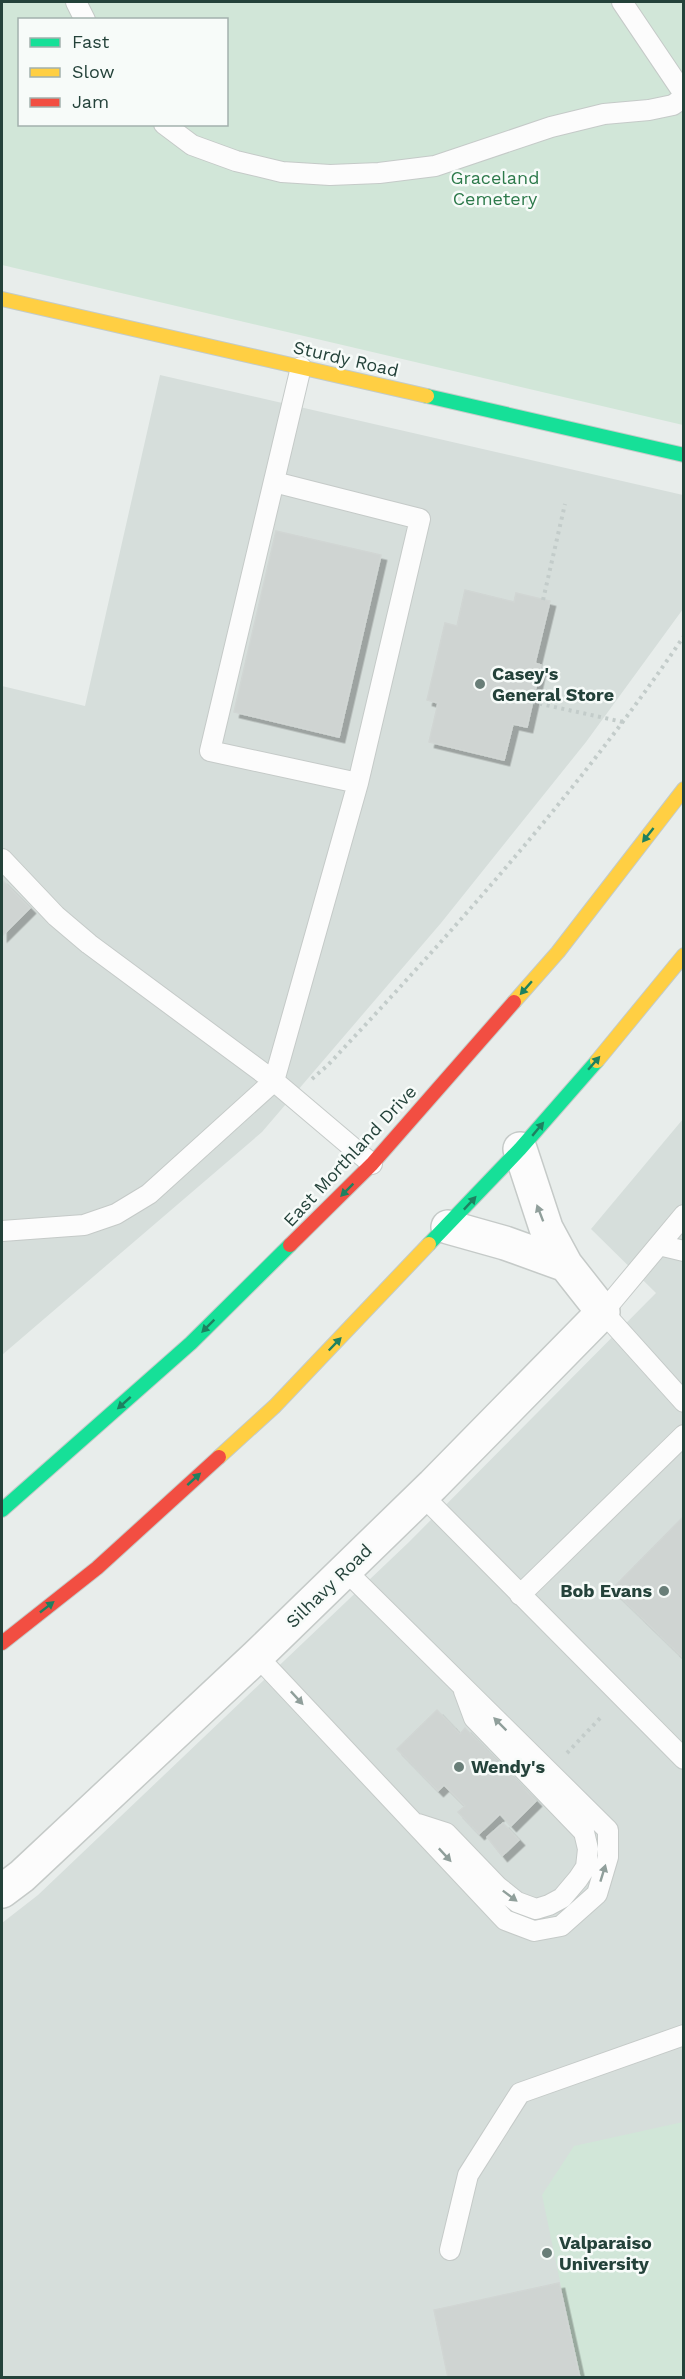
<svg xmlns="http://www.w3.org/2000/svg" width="685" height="2379" viewBox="0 0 685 2379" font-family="'Work Sans',sans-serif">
	<defs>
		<filter id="shadow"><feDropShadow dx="5.5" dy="5.5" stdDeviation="0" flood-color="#0004"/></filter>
	</defs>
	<rect width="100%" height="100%" fill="#e8edeb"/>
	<path fill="#d6dedb" d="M160,375L683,495V609L586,742L441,923L262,1132L2,1355V686L85,706Z
		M683,1119V2377L2,2378V1923L38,1895L409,1542L656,1293L591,1229Z"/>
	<path fill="#d1e6d8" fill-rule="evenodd" d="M2,2H683V425L2,265ZM20,20H226V124H20Z
		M683,2122V2377H580L542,2195L574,2146Z"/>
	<path fill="#cfd4d2" stroke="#d1d6d4" stroke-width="1.5" filter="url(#shadow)" d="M276,531L381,555L339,737L234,712Z
		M465,590L514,602L516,593L550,601L535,663L541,665L527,727L513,724L504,760L429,742L438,703L427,700L445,623L457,626Z
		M2,880L30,908L2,936Z
		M684,1516V1659L612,1589Z
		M437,1710L460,1734L465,1728L536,1801L511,1826L500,1814L479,1834L458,1812L465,1806L444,1785L438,1791L397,1749Z
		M503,1823L519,1840L502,1856L487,1837Z
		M559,2283L580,2378H448L434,2310Z"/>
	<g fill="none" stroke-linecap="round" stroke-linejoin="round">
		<g stroke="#c5cac8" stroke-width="22">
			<path id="lane" d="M76,2L85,20
				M622,2L684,94
				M164,124L192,145L236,161L282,172L330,175L379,173L435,166L551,127L604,114L649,110L673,105L684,97
				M301,367L210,751L358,783
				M274,482L420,519L358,783L274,1081L372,1164
				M2,859L56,916L89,944L274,1081L149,1194L116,1214L84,1225L2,1231
				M684,1215L603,1312L684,1402
				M659,1245L684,1251
				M422,1495L684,1759
				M520,1595L684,1435
				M257,1656L505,1920L534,1931L561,1926L597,1894L608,1857V1830L345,1570
				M418,1824L446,1833L497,1886L517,1902L536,1909L549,1905L562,1898L578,1879L586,1867L588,1849L584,1832L474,1718L464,1691
				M450,2250L468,2175L520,2093L684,2035"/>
		</g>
		<g stroke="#c5cac8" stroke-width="36">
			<path id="street" d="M448,1227L505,1243L566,1265
				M2,1891L22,1876L257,1656L433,1485L603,1312L566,1265L546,1228L520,1149"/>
		</g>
		<g stroke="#c3cbc8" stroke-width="16">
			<path id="fast" d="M427,396L684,455
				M429,1244L520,1149L597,1061
				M2,1510L191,1343L290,1245"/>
		</g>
		<g stroke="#c3cbc8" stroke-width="16">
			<path id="slow" d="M2,299L427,396
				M514,1002L558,952L684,789
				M597,1061L684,955
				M219,1457L275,1406L429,1244"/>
		</g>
		<g stroke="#c3cbc8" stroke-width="16">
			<path id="jam" d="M290,1245L372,1164L514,1002
				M2,1643L97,1568L219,1457"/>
		</g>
		<path stroke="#c3ccca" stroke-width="4" stroke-dasharray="3 4.5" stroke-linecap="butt" d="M543,600L565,504
			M532,702L623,722
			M312,1079L328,1065C455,929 579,791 684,636
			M567,1753L603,1715"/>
		<use href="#lane" stroke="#fcfcfc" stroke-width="20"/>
		<use href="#street" stroke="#fcfcfc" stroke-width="33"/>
		<use href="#fast" stroke="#16e098" stroke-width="14"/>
		<use href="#slow" stroke="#ffcf43" stroke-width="14"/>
		<use href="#jam" stroke="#f24e42" stroke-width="14"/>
	</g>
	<defs><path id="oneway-solid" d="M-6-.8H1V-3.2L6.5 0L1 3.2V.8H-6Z" transform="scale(1.5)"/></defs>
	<g fill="#1e8160">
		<use href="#oneway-solid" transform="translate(648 835) rotate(128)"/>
		<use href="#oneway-solid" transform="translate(526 988) rotate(131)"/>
		<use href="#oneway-solid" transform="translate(594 1063) rotate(-49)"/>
		<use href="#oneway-solid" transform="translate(538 1129) rotate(-50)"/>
		<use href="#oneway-solid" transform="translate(347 1190) rotate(135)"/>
		<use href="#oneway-solid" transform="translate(470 1203) rotate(-47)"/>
		<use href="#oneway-solid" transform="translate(208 1326) rotate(135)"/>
		<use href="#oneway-solid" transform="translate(335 1344) rotate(-46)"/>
		<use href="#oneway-solid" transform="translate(124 1403) rotate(138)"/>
		<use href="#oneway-solid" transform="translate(194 1479) rotate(-42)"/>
		<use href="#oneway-solid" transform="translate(47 1607) rotate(-38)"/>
	</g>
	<g fill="#909f9b">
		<use href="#oneway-solid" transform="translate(540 1213) rotate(-111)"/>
		<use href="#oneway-solid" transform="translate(297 1698) rotate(47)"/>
		<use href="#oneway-solid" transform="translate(500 1724) rotate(-135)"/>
		<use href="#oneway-solid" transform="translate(445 1855) rotate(47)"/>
		<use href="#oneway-solid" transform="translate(603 1873) rotate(-73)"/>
		<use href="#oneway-solid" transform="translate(510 1896) rotate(37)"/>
	</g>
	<g fill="#697e78" stroke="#f7fbf9" stroke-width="2">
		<circle cx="480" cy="684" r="6"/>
		<circle cx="664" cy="1591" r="6"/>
		<circle cx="459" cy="1767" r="6"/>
		<circle cx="547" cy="2253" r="6"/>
	</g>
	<g text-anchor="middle" stroke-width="5" stroke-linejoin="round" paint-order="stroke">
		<g font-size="18" fill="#2d7a4b" stroke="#f7fbf9">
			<text x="495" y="184">Graceland<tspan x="495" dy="21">Cemetery</tspan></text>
		</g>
		<g font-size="18" fill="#24423a" stroke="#f7fbf9">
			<text transform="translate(346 359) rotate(13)" y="6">Sturdy Road</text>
			<text transform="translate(350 1156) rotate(-47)" y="6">East Morthland Drive</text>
			<text transform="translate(329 1586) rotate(-44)" y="6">Silhavy Road</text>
		</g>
		<g font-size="18" font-weight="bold" fill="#24423a" stroke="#f7fbf9" text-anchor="start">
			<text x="492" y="680">Casey's<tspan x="492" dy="21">General Store</tspan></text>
			<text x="652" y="1597" text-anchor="end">Bob Evans</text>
			<text x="471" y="1773">Wendy's</text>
			<text x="559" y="2249">Valparaiso<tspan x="559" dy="21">University</tspan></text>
		</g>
	</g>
	<rect width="685" height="2379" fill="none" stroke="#24423a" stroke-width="6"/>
	<rect x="18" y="18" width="210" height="108" fill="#f7fbf9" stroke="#a3b1ad" stroke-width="1.5"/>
	<rect x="30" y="38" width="30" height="9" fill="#16e098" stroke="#a3b1ad" stroke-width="1.5"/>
	<text x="72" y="48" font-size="18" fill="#24423a">Fast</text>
	<rect x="30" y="68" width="30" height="9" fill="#ffcf43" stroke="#a3b1ad" stroke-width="1.5"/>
	<text x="72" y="78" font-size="18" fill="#24423a">Slow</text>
	<rect x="30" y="98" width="30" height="9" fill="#f24e42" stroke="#a3b1ad" stroke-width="1.5"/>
	<text x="72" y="108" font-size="18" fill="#24423a">Jam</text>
</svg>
